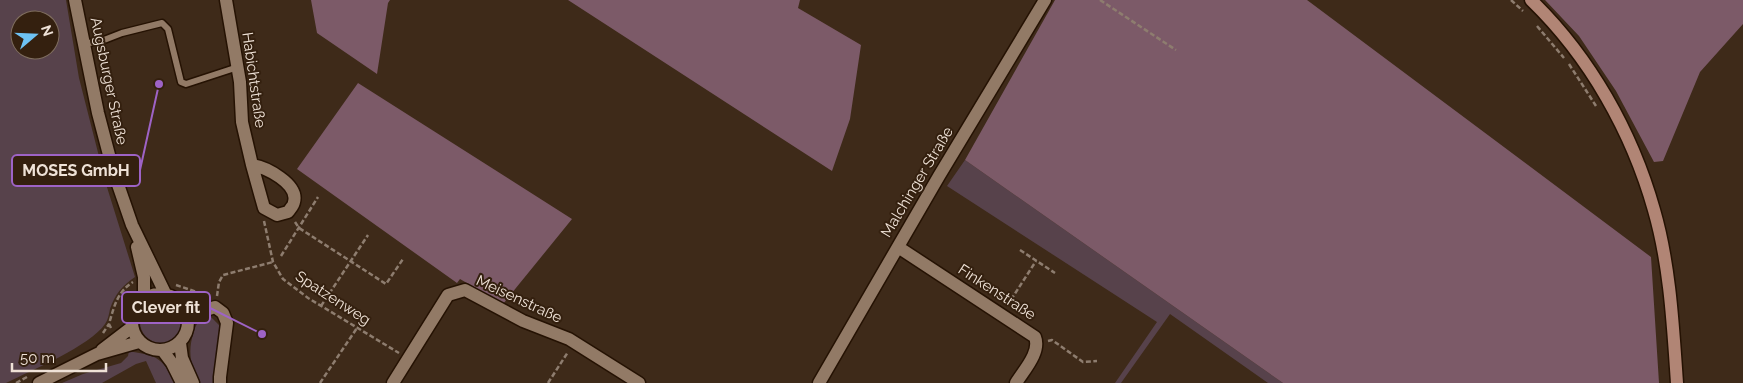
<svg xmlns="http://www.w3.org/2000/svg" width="1743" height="383" viewBox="0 0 1743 383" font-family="Raleway,sans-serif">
	<rect width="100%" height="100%" fill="#3e2a19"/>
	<path fill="#57424b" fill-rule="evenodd" d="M0,0H66L79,78L106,184L135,277C122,286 115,294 110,309C109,314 108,320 105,324C90,346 32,370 6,383H0ZM20,20H50V50H20Z
		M965,160L1283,383H1268L1170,314L1121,383H1115L1157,322L947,186Z
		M140 322a21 21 0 1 1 42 0a21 21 0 1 1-42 0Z
		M210,316L219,325L222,333L217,383H198C191,363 187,353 194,331C197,322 200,318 210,316Z
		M129,351C155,356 163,356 174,383H156L146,361L136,364L102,383H62L83,374L121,363L128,356Z"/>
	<path fill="#7c5a68" d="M311,0H390L388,3L377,74L317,33Z
		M568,0H800L798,8L861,45L850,119L832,171Z
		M1055,0H1307L1651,257L1659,383H1283L965,160Z
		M1545,0H1743V24L1700,72L1663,161L1654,162L1616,91L1579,36Z
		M358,83L572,219L503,304L460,279L457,283L297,169Z"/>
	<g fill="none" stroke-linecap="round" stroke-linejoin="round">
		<g stroke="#251203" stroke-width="9">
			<path id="service" d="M84,44L104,40L122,33L162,23L168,29L181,82L186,84L238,67"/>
		</g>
		<g stroke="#251203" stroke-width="15">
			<path id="minor" d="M226,0L240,82L242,122L252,165
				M252,165C266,167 299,184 294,202C294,205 290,209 288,212L277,215L264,208Z
				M898,247L1035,337C1041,352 1024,370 1016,383
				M188,316L215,307L223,313L227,323L220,377V383
				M102,350L132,327
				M39,383L97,354L139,342
				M393,383L448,295L465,290L523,321L569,339L639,383
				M819,383L939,176L1045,0"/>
		</g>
		<g stroke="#251203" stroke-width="15">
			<path id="tertiary" d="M75,0L98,113L113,170L132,225L166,295
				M137,247L144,277V299
				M132 322a28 28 0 1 1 56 0a28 28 0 1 1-56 0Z
				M180,343L182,358L193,383
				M163,351L172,363L182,383"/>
		</g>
		<g stroke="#251203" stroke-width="15">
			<path id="secondary" d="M1531,0C1590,57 1632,132 1654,210C1670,265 1673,326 1677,383"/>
		</g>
		<path stroke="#8e7d6f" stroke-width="2.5" stroke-dasharray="5 2.5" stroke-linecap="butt" d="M1100,0L1176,50
			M1511,0L1523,11
			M1537,26L1564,58
			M1569,64L1596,106
			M264,221L273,262L283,279L308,298L399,353
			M295,222L299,228L386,284L403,259
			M1020,250L1055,273
			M281,256L318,197
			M176,285L200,293L205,297
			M217,296L219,282L223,275L273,262
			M321,306L368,235
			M1007,306L1036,261
			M111,328L109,324C114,307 117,292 133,282
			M103,333L109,324
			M1048,341L1052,340L1083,362L1097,361
			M16,383L27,377
			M320,383L357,328
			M548,383L568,352"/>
		<use href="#service" stroke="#927a66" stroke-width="6"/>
		<use href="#minor" stroke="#927a66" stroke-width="12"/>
		<use href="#tertiary" stroke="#927a66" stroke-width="12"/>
		<use href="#secondary" stroke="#b18575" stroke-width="12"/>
	</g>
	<g text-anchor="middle" stroke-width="4" stroke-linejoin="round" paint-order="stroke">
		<g font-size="15" fill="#efe2d7" stroke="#34200f">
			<text transform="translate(254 80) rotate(82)" y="5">Habichtstraße</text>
			<text transform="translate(109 81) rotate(78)" y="5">Augsburger Straße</text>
			<text transform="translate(917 182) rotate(-59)" y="5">Malchinger Straße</text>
			<text transform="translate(997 292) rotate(33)" y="5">Finkenstraße</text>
			<text transform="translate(333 298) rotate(33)" y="5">Spatzenweg</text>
			<text transform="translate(519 299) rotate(25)" y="5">Meisenstraße</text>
		</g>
	</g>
	<path fill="none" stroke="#9e63c6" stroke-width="2" d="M159 84L140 170M262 334L210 308"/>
	<g fill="#9e63c6" stroke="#34200f" stroke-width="2">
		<circle cx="159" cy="84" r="5"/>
		<circle cx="262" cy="334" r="5"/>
	</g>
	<g fill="#34200f" stroke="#9e63c6" stroke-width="2">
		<rect x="12" y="155" width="128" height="31" rx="5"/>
		<rect x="122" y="292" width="88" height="31" rx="5"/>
	</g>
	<g font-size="16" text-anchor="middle" font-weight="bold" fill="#efe2d7">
		<text x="76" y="176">MOSES GmbH</text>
		<text x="166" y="313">Clever fit</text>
	</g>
	<g transform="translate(35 35) rotate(71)"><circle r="24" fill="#34200f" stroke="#7f6e5f"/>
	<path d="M0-4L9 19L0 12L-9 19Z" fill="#6ec2f3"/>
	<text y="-8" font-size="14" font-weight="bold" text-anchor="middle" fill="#efe2d7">N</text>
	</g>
	<path d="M12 363v8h94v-8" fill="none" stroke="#efe2d7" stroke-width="2.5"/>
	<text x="20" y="363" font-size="15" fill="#efe2d7" stroke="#34200f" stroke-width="4" paint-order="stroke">50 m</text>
</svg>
